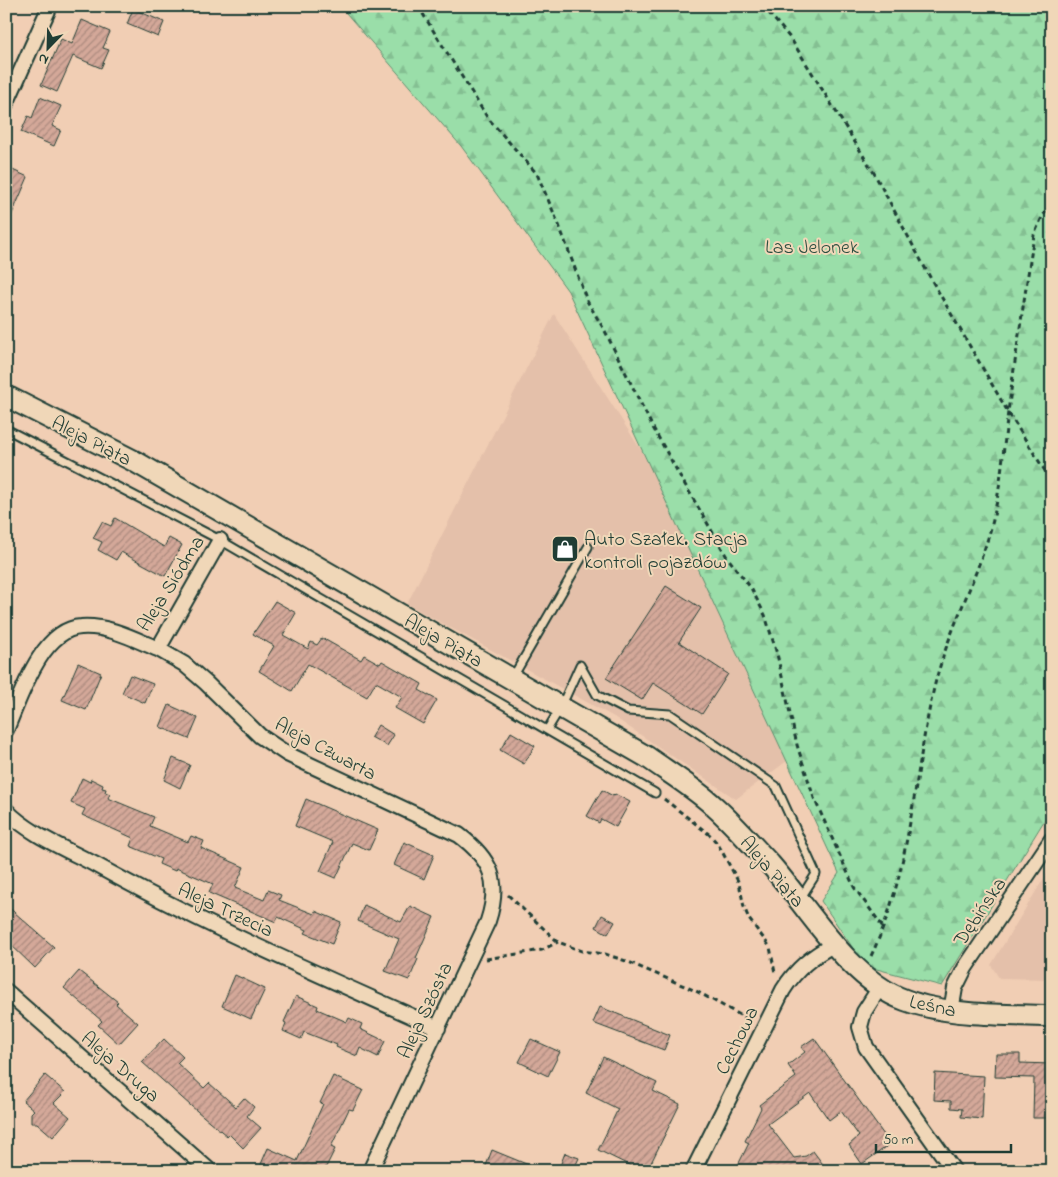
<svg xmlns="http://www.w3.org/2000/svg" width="1058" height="1177" viewBox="0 0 1058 1177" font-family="'Indie Flower',sans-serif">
	<defs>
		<pattern id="forest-firs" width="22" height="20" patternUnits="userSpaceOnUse" patternTransform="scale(1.25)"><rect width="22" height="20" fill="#9adea9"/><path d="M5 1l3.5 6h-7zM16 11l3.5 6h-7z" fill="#84bf92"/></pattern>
		<pattern id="building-hatch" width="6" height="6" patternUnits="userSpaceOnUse" patternTransform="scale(1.25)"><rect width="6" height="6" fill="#d4a899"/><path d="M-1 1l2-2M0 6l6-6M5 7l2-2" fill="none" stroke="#ab8a7e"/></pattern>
	</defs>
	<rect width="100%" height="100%" fill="#f1ceb4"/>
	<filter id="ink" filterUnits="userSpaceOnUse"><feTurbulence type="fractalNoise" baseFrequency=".02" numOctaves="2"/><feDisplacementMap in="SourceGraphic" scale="10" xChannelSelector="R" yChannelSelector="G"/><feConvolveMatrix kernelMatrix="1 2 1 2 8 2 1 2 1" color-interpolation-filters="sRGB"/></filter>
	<g filter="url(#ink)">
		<path fill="#e4c0aa" d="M554,314L669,494L795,755L736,799L614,717L407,604Z
			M1052,865V979L999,978L991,965Z"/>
		<path fill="url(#forest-firs)" stroke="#5c8e6e" d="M340,6H1052V808L942,986L865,966L821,901L839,873L568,291L461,146Z"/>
		<path fill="url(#building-hatch)" stroke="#1f3d34" d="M133,9L164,22L158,37L127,24Z
			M82,20L110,32L103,48L109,50L101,68L73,56L57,92L41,85L61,39L72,44Z
			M40,97L61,106L52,126L61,130L54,146L21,132L28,116L32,118Z
			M6,167L28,177L6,228Z
			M115,518L164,547L169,538L182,545L165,576L121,552L116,560L98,550L102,542L93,538L102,522L111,526Z
			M666,586L701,608L679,642L728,674L702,714L653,683L642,700L606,678Z
			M275,601L296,613L283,635L308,649L311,642L317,645L322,638L361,660L364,655L380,664L382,661L422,684L419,690L437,700L423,724L395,708L402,697L376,682L367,697L308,664L292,691L259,671L274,646L253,634Z
			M78,663L101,673L86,710L62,700Z
			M130,675L153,684L145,703L122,693Z
			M169,705L198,718L189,739L160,727Z
			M378,725L394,735L387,746L371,737Z
			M511,732L535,746L524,764L500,750Z
			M173,758L190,765L180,788L164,780Z
			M82,778L90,782L91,779L103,785L102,788L106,789L105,792L110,794L108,798L154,817L150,826L188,842L191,836L204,841L201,848L244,867L235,888L264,900L268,890L281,895L279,900L314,914L315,911L341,922L332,944L305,933L307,930L278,917L276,922L209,893L213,884L176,868L175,871L159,864L161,859L130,846L133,838L82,815L85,809L71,803Z
			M602,790L613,796L615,794L630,802L616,827L601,819L599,823L587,816Z
			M306,799L378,830L369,850L352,843L336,878L320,871L333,842L295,826Z
			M404,842L434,855L424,879L394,865Z
			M6,905L54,947L35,968L6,940Z
			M364,905L401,922L410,906L434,917L416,958L418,959L409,980L385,971L399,939L358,921Z
			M602,915L615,922L608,934L596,927Z
			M79,971L118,1002L116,1004L138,1023L119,1044L98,1025L102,1021L64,988Z
			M235,975L265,989L251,1019L222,1006Z
			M296,996L318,1006L317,1009L347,1022L349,1018L362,1024L360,1029L385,1041L378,1057L360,1048L357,1056L336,1047L337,1045L304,1032L301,1039L283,1031L286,1023L284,1022Z
			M600,1007L670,1035L664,1050L593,1023Z
			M814,1038L884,1135L889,1145L862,1164L849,1145L859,1136L841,1111L829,1120L810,1093L768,1124L794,1158L806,1156L813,1151L828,1171H735L749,1143L745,1141L761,1108L759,1105L796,1077L788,1065L805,1052L801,1047Z
			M164,1039L183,1057L177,1063L204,1088L209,1083L236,1107L244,1098L254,1107L247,1116L261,1128L243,1148L229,1134L227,1136L191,1106L142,1062Z
			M531,1039L560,1052L548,1076L519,1062Z
			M996,1054H1020V1063L1052,1064V1118H1033L1034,1078L995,1077Z
			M603,1057L657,1083L653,1091L680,1104L647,1171H641L598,1150L618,1109L586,1093Z
			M935,1073L984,1076L982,1119L961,1117L962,1109L951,1108V1101L934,1100Z
			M45,1075L65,1092L54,1103L70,1117L53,1137L37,1123H31V1113L34,1110L23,1101Z
			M333,1076L363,1090L353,1110L349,1109L331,1147L335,1149L324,1171H258L268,1148L297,1161L323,1104L320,1103Z
			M492,1150L541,1170V1171H484Z
			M565,1153L579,1158L573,1171H558Z"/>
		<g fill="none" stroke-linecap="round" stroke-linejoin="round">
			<g stroke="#1f3d34" stroke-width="11">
				<path id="lane" d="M6,429L220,540L655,793
					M513,677L588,547
					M547,730L561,707L580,665L597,695L628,711L670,714L776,786L816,874L800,899"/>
			</g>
			<g stroke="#1f3d34" stroke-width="18">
				<path id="street" d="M6,104L50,6
					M158,649L184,664L206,683L260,736L287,754L459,835C491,859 501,881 488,921L370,1171
					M6,730C20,698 41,629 81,627C108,625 134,639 158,649L220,540
					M6,810C27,833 68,850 96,865C207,927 323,976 438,1028
					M880,987L864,1012L860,1027L866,1047L954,1171
					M6,991L210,1171
					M951,1011L955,988L965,968L1052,839
					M693,1171L783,990C796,969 812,956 835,944"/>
			</g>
			<g stroke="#1f3d34" stroke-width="24">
				<path id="secondary" d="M6,396L134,461L647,757C668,772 696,789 715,807C734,824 752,845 770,864C808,907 849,980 905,1000C947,1016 1007,1015 1052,1016"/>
			</g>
			<path stroke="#1f3d34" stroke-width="3" stroke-dasharray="5 4" stroke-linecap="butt" d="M418,6L487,117L537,174L559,225L587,301L605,331L651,424L680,476L727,557L751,588L765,615L777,654L797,745L814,798L854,887L883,927
				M763,6L791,39L874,173L931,279L1008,412L1052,482
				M664,799L710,835L718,844L739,883L744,907L749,919L770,947L775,973
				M508,895L558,942L582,951L605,954L626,961L696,991L751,1021
				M871,956C911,873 913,777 934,688C947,633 976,582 991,528C1001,490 1003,450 1008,412C1016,353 1025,294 1034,235L1043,215L1052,206
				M486,959L542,950L558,942"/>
			<use href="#lane" stroke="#f0d7b8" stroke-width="7"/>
			<use href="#street" stroke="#f0d7b8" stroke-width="14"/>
			<use href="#secondary" stroke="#f0d7b8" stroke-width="20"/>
		</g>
	</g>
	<defs>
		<g id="shop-square" transform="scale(1.4375)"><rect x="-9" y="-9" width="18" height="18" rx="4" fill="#1f3d34" stroke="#f0d7b8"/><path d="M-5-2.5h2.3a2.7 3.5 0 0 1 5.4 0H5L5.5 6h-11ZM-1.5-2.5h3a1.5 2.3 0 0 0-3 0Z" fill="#fff"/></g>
	</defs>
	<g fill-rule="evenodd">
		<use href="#shop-square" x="565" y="549"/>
	</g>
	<g text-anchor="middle" stroke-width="4" stroke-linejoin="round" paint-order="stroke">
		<g font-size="20" fill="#2b4d40" stroke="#f0d7b8">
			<text x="812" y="253">Las Jelonek</text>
		</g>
		<g font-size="20" fill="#1f3d34" stroke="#f0d7b8">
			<text transform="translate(92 440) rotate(27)" y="7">Aleja Piąta</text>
			<text transform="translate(170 583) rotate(-58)" y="7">Aleja Siódma</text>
			<text transform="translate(444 640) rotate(30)" y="7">Aleja Piąta</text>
			<text transform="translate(326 748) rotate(28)" y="7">Aleja Czwarta</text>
			<text transform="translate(773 871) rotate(49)" y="7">Aleja Piąta</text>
			<text transform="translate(226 909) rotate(25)" y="7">Aleja Trzecia</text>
			<text transform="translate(979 911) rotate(-56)" y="7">Dębińska</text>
			<text transform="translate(933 1005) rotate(12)" y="7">Leśna</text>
			<text transform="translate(424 1010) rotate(-65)" y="7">Aleja Szósta</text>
			<text transform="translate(736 1040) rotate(-64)" y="7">Cechowa</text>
			<text transform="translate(121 1066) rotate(41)" y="7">Aleja Druga</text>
		</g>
		<g font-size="20" fill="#1f3d34" stroke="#f0d7b8" text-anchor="start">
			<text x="584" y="545">Auto Szałek. Stacja<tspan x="584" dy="23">kontroli pojazdów</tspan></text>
		</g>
	</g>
	<rect width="1058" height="1177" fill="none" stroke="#f0d7b8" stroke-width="25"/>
	<rect x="12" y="12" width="1033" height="1152" fill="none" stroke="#1f3d34" stroke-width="2" filter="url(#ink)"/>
	<g transform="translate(48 48) rotate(203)" stroke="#f0d7b8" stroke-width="4" paint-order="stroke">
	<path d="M0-4L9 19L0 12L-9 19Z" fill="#1f3d34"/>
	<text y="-8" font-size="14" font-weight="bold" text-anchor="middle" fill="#1f3d34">N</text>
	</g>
	<path d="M876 1144v8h135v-8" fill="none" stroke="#1f3d34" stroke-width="2.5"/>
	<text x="883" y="1144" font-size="15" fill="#1f3d34" stroke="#f0d7b8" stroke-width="4" paint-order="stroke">50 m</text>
</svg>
